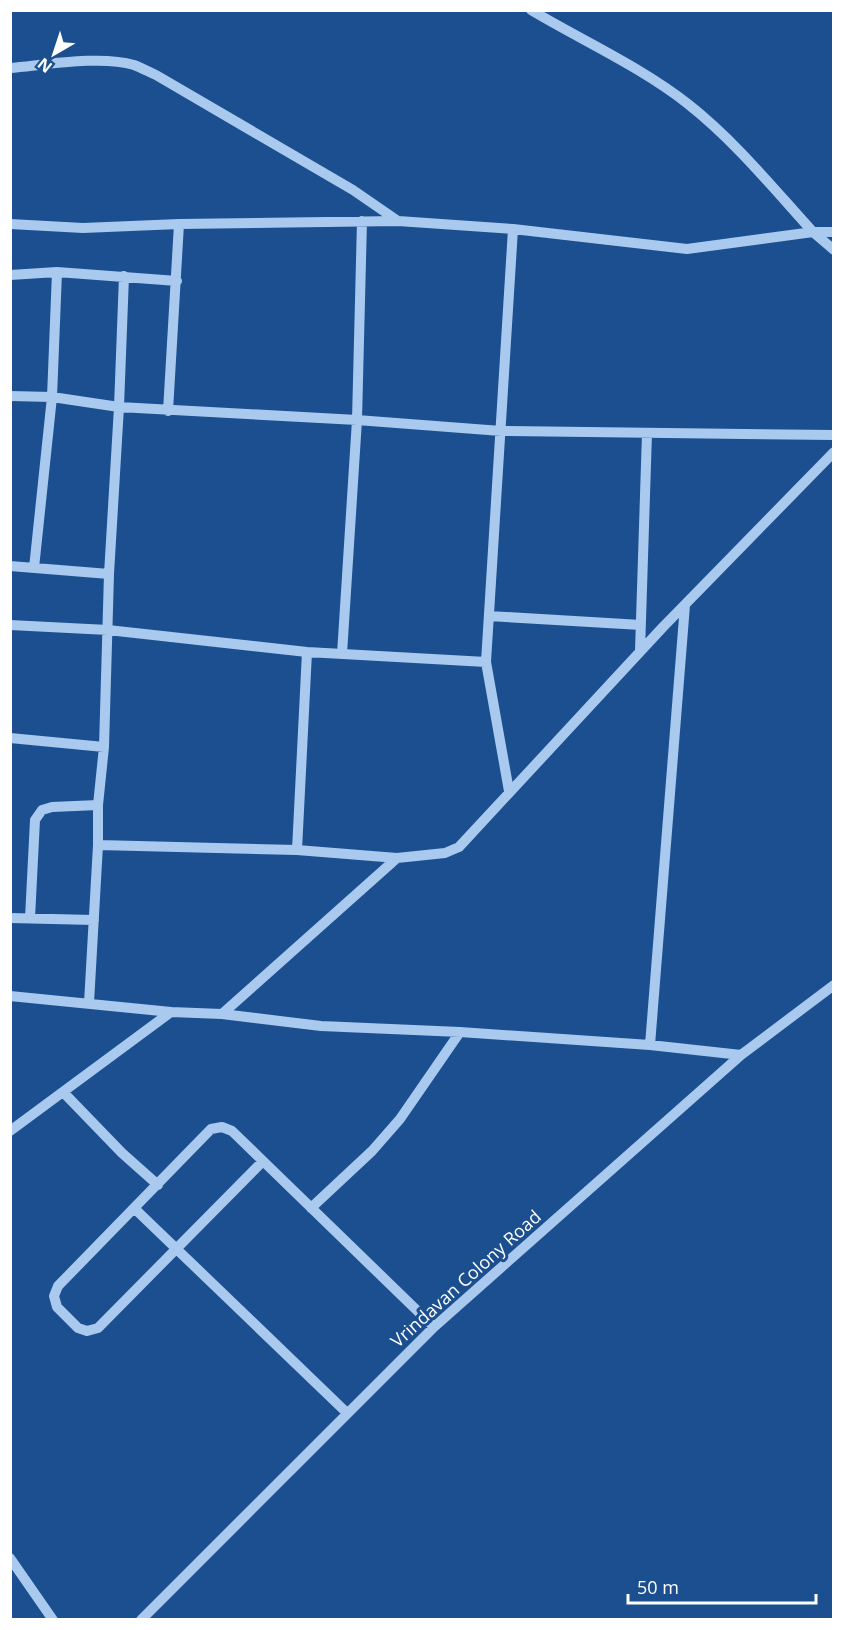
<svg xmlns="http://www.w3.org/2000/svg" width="844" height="1630" viewBox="0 0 844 1630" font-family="'Open Sans',sans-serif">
	<rect width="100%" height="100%" fill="#1b4f8f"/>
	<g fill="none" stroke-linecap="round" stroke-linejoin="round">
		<path stroke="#a9c9ee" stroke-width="10" d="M531,10C583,41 641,67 688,104C735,141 773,188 813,232H834
			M10,68C45,65 101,55 134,65C142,68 149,72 156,75L353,190L398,221L513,229L687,249L813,232L834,250
			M10,224L83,228L179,224L398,221
			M10,275L57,272L177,281
			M10,396L52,397L119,407L357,420L501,431L834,435
			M168,411L179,224
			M10,566L109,574
			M34,568L52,397L57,272
			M489,616L641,625
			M10,625L108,630L307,652L486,662L513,229
			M640,651L647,433
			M342,654L357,420L362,221
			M486,662L509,791
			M10,738L104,747
			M98,845L297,850L397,858
			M297,850L307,652
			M10,918L94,920
			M30,918L35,820L42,810L52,807L98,805
			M10,996L171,1012L222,1014L321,1026L460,1032L650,1045L741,1055
			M89,1003L98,845V805L104,747L109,574L119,407L124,276
			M222,1014L397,858L445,853L459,847L663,627L834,452
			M650,1045L685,605
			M64,1093L122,1153L158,1185
			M10,1131L171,1012
			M263,1161L98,1328L87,1331L78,1328L57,1307L54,1296L58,1286L211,1129L222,1127L232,1131L263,1161L434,1327
			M311,1208L372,1151L400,1119L460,1032
			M135,1209L347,1413
			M10,1558L53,1620
			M141,1620L434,1327L741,1055L834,985"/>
	</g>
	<g text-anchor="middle" stroke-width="6" stroke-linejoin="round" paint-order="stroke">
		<g font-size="18" fill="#fff" stroke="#1b4f8f">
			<text transform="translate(466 1279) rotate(-42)" y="6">Vrindavan Colony Road</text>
		</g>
	</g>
	<rect width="844" height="1630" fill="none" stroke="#ffffff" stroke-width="24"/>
	<g transform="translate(54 54) rotate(219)" stroke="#1b4f8f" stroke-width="4.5" paint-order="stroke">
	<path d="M0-4.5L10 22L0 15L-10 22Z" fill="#ffffff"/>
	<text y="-9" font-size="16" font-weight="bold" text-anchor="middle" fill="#ffffff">N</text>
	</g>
	<path d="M628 1594v9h188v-9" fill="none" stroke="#ffffff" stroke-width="3"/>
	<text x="637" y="1594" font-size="18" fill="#ffffff" stroke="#1b4f8f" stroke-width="4.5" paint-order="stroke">50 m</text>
</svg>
